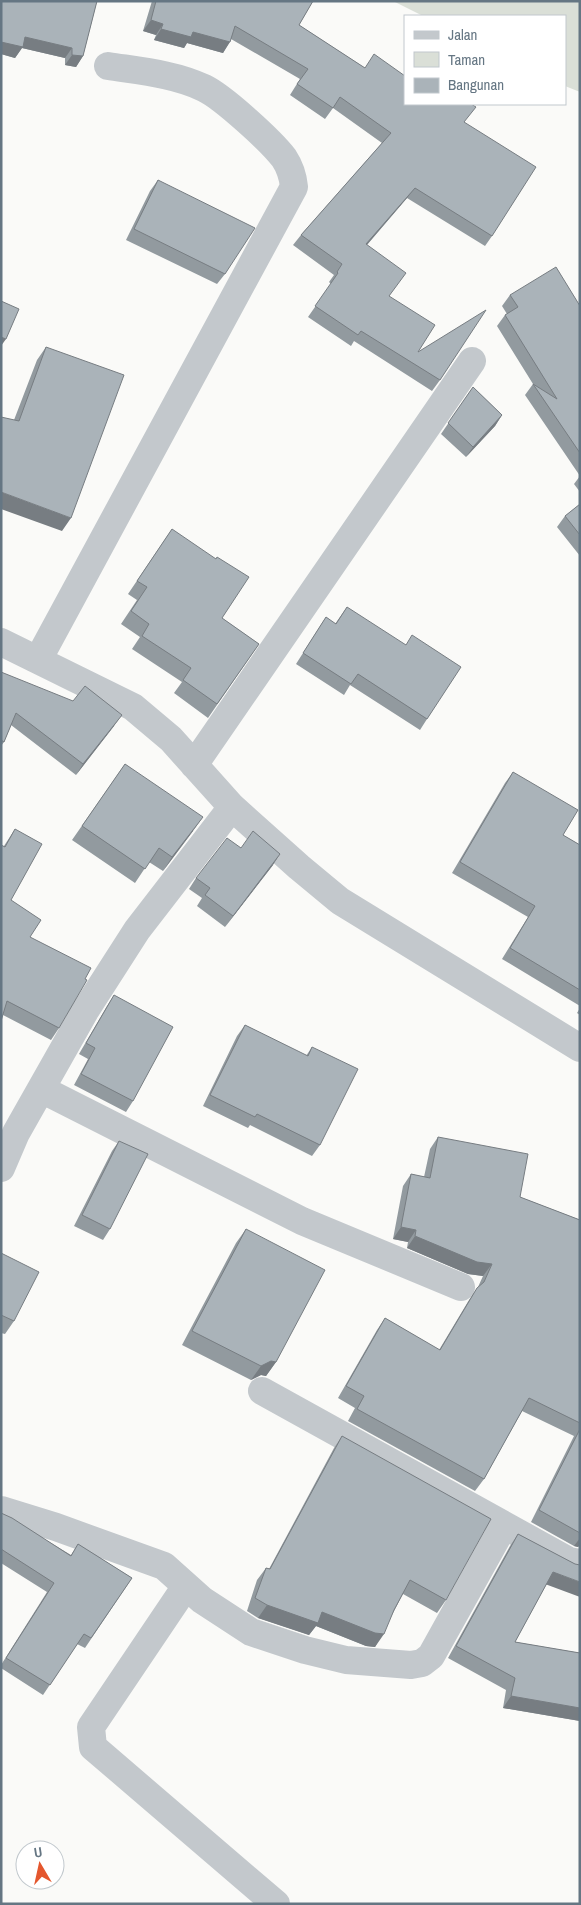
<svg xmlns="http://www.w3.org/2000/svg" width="581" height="1905" viewBox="0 0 581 1905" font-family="'Archivo Narrow',sans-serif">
	<rect width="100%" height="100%" fill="#fafaf8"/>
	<path fill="#dadfd7" d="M393,1H580V92L565,86V16H423Z"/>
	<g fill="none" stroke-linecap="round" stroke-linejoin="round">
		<path stroke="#c3c8cc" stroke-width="28" d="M1,642L133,707L171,739L232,807L299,867L340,901L580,1048
			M38,660L294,187C293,177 290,167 284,158C271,141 223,97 204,88C175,74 140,71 108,66
			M194,765L472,361
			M41,1089L302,1221L461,1287
			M1,1168L16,1133L85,1011L137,930L232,807
			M262,1391L569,1561L580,1563
			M1,1510L56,1527L164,1566L202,1600L251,1632L305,1650L346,1660L411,1665L422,1663L431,1656L504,1525
			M186,1586L91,1727L93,1747L276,1904"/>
	</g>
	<path fill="#929a9f" d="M1,1H97L83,56L76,67L65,65V58L22,48L15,58L1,54Z
		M152,1H313L299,25L365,68L465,123L492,236L485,246L407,198L367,245L389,296L418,352L440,380L432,391L354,341L351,346L308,317L331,284L329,282L334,275L293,245L301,235L382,143L333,108L325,119L290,95L300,79L231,39L223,53L187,43L184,48L154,40L156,35L143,31Z
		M158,180L225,274L217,284L126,240L150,191Z
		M510,295L580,306V476L525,395L533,384L497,326L505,315L507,314L502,306Z
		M46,347L62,531L14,420L37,360Z
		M473,387L502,415L495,426L466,457L441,434Z
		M580,476V492L574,484Z
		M580,504V556L557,527L565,516Z
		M172,529L222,618L259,644L208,718L174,693L182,682L132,649L140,637L121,624L137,600L128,594Z
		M347,607L427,719L420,730L350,685L344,695L296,664L326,617L335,624Z
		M1,672L114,726L76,775L11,725L4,742L1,746Z
		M125,764L193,831L163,871L149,862L135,883L72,840Z
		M513,772L563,835L580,845V1006L502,959L528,917L452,873L505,783Z
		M15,829L11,900L30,937L59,1028L51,1040L3,1015L4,846Z
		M241,848L273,865L225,927L197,906L202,898L189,889L196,878Z
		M114,995L133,1101L126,1112L74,1085L88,1059L79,1054L107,1006Z
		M580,1008V1015L577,1013Z
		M245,1025L306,1056L312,1047L320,1145L312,1156L250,1125L248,1128L203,1106L237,1036Z
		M438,1137L520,1197L580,1220V1545L578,1547L574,1546L531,1522L574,1436L522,1411L484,1479L475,1491L348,1421L355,1408L338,1398L377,1330L385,1318L439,1350L469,1300L478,1287L483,1276L468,1274L407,1248L408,1242L393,1239L403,1186L411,1174L424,1177L430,1149Z
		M119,1141L110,1229L103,1240L74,1226L112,1151Z
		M246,1229L276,1362L266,1376L261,1375L251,1380L182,1345L236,1243Z
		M1,1253L14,1321L5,1334L1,1333Z
		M342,1436L446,1600L437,1613L403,1594L375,1647L366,1646L316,1626L309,1635L258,1618L247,1611L257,1580L266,1568L269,1569L334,1448Z
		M1,1513L71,1555L78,1544L132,1578L85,1648L77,1644L43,1695L1,1668V1665L47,1592L1,1563Z
		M518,1534L575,1564L546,1585L515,1642L580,1653V1721L503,1708L506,1690L448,1658L510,1546Z"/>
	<path fill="#777d82" d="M151,20L163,24L156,35L143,31Z
		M161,29L193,32L230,42L223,53L187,43L184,48L154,40Z
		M25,37L72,48L65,58L22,48L15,58L1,54V42Z
		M72,55L83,56L76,67L65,65Z
		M415,188L407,198L358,255L366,244Z
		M1,337L6,339L1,346Z
		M502,415L495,426L466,457L473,447Z
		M1,492L71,518L62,531L1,509Z
		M122,715L114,726L76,775L83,764Z
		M203,817L193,831L163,871L172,857Z
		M280,854L273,865L225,927L233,916Z
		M401,1227L416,1230L408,1242L393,1239Z
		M415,1236L492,1264L483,1276L468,1274L407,1248Z
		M271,1361L276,1362L266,1376L261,1375L251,1380L261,1366Z
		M580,1538V1545L578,1547L574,1546Z
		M553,1572L580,1582V1597L545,1584Z
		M267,1605L322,1612L384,1634L375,1647L366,1646L316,1626L309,1635L258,1618Z
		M511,1696L580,1708V1721L503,1708Z"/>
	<path fill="#aab3b9" stroke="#777d82" d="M1,1H97L83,56L72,55V48L25,37L23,47L1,42Z
		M156,1H313L299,25L365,68L374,54L405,76V104H471L476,107L464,122L536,167L492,236L415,188L366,244L406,273L389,296L435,325L418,352L486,310L440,380L361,331L358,335L315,306L338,273L337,272L342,264L301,235L391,133L340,97L333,108L297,84L308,69L235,26L230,42L193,32L191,37L161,29L163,24L151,20Z
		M158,180L255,228L225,274L134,229Z
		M556,267L580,306V453L533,384L557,399L505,315L518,307L510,295Z
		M1,301L19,309L6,339L1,337Z
		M46,347L124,375L71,518L1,492V417L19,421Z
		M473,387L502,415L473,447L448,423Z
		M580,504V535L565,516Z
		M172,529L216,559L217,557L249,577L222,618L259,644L217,704L183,680L191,668L142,636L149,624L131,611L147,587L137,581Z
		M347,607L406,645L412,635L461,667L427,719L358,674L351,684L303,653L326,617L336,624Z
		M1,672L73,701L85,686L122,715L83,764L16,713L4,742L1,740Z
		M125,764L203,817L172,857L159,848L145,869L82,826Z
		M513,772L578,810L563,835L580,845V990L510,948L535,906L460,862Z
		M15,829L42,844L11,900L41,920L30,937L91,968L85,979L87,980L59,1028L7,1001L1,1021V845L5,847Z
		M253,831L280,854L233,916L205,895L210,888L196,878L227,838L241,848Z
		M114,995L173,1027L133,1101L81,1074L95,1048L86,1043Z
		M245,1025L308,1056L312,1047L358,1069L320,1145L257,1114L255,1117L210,1095Z
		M438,1137L528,1154L520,1197L580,1220V1423L529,1398L484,1479L357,1409L364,1396L346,1386L385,1318L440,1350L477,1288L484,1282L492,1264L477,1262L415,1236L416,1230L401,1227L411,1174L430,1178Z
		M119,1141L148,1154L110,1229L82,1215Z
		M246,1229L325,1270L276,1362L271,1361L261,1366L192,1331Z
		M1,1253L39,1272L14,1321L1,1315Z
		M580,1429V1533L539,1510Z
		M342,1436L491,1519L446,1600L410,1580L394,1610L384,1634L375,1633L322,1612L318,1623L267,1605L255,1598L266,1568L270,1569Z
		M1,1513L12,1518L71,1556L78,1544L132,1578L91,1638L84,1634L50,1685L6,1658L54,1583L1,1549Z
		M518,1534L575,1564L580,1565V1582L553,1572L515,1642L580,1653V1708L511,1696L515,1678L456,1646Z"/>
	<rect width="581" height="1905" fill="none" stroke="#657683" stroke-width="5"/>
	<rect x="404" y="15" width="162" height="90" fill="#ffffff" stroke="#c1c8cd"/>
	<rect x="414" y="31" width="25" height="8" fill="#c3c8cc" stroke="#c1c8cd"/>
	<text x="448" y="40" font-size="15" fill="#657683">Jalan</text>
	<rect x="414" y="52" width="25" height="15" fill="#dadfd7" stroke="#c1c8cd"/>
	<text x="448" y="65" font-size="15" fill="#657683">Taman</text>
	<rect x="414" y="78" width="25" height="15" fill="#aab3b9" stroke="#c1c8cd"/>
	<text x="448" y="90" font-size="15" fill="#657683">Bangunan</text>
	<g transform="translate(40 1865) rotate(351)"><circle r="24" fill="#ffffff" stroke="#c1c8cd"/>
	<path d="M0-4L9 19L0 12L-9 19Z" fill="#e4572e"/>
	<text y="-8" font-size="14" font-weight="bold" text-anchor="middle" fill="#657683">U</text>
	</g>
</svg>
